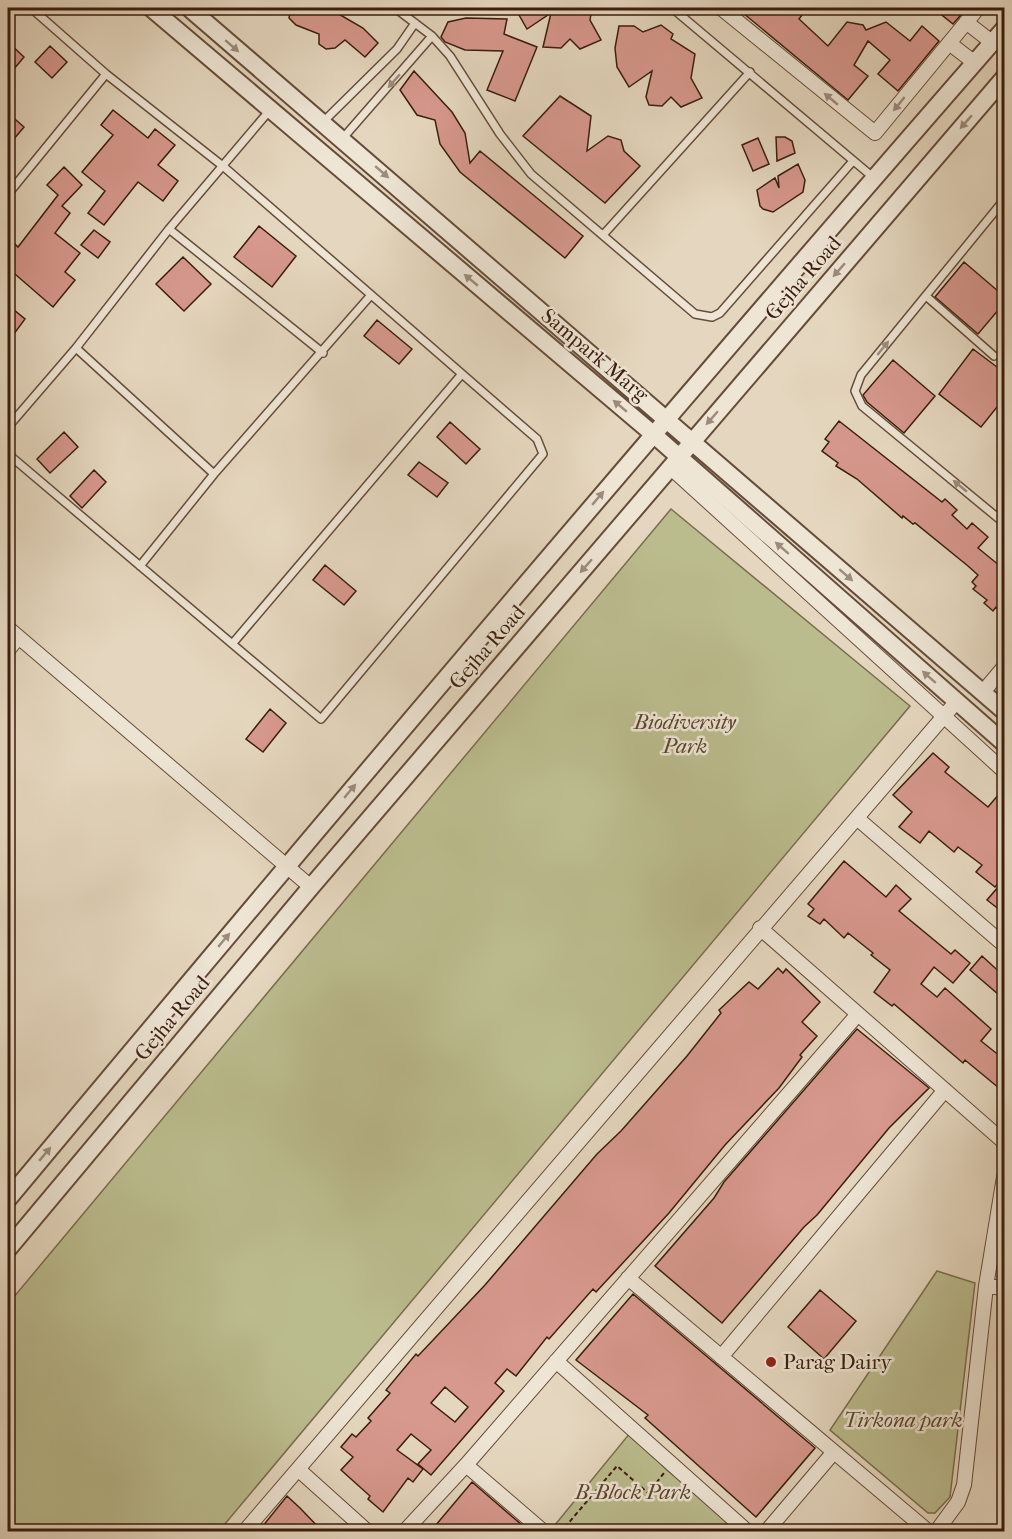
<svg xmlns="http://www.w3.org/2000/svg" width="1012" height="1539" viewBox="0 0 1012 1539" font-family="'IM FELL French Canon',serif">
	<rect width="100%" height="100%" fill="#e5d7bf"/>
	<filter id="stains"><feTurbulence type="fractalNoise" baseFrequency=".00333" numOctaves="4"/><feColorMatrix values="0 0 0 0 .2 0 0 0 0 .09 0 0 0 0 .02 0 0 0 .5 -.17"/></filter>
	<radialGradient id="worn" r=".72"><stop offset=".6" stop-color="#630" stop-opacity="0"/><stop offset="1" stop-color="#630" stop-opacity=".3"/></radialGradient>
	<path fill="#bbbc8e" stroke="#7b6c4e" stroke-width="1.5" d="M671,509L910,706L219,1531H8V1304Z
		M937,1271L975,1283L950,1497L935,1513H928L830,1430Z
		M630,1433L667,1470L742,1531H550Z"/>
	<path fill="#d7988d" stroke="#3b1d0d" stroke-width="1.5" fill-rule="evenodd" d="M291,8H322L337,13L363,28L378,43L365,57L345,40L335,48L326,49L319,44V34L296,25L289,18Z
		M515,8H592L590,20L601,40L580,49L570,39L561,48L543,47L551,13L527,29Z
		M737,8H807L799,19L828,46L847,22L863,25L866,30L886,22L910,41L922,26L939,41L898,91L878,74L890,60L868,41L854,65L868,76L848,100Z
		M933,8H967L953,24Z
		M466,18L507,19L504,34L537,47L515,101L487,90L503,51L465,50L445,42L441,37L448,22Z
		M661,25L673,34L671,39L695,54L691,78L702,98L681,107L671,97L662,106L649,105L646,97L652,71L629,87L617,67L615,48L619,26H634L643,32Z
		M8,42L24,57L8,76Z
		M50,46L67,62L52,78L35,62Z
		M414,71L452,112L465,133L470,163L480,151L583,236L565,258L460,172L440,144L435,120L417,115L400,90Z
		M560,96L591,116L587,151L608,136L621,140L624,151L640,166L605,203L523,136Z
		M113,110L148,138L155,129L175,145L158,165L178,181L163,201L138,182L104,225L88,213L105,191L82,172L113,135L101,125Z
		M8,113L24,127L8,146Z
		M776,137H785L792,141L795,153L777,161Z
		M758,138L769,164L753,171L742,145Z
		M798,164L805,180L803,192L773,212L763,209L760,206L757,190L775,178L779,188L778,176Z
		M64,167L82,185L62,206L70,213L55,233L80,253L65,272L75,280L53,307L8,268V252L15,244L18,247L58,195L47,185Z
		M259,226L296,256L272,287L234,257Z
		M94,230L110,242L98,258L81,245Z
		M183,257L211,284L184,311L156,284Z
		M964,262L1005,297V302L978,334L935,297Z
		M8,305L25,319L8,342Z
		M377,320L412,349L399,364L364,336Z
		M973,349L1005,373V397L981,427L939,394Z
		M893,360L935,396L904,433L867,402L863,395Z
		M839,421L942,502L945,499L957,510L952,515L967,529L972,523L988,537L978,548L1005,570V578L1000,584L1005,588V615L996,607L993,611L984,603L987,600L973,589L976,586L972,582L978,575L968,566L915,523L913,524L903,516L902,518L857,479L836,466L838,463L822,451L829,442L825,439Z
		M450,422L480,449L466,464L437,437Z
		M64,432L78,447L50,473L37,459Z
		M419,462L448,483L437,497L408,475Z
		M94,470L106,482L82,508L70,496Z
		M325,565L356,591L344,605L313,580Z
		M270,709L286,723L263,752L246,739Z
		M933,753L949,767L945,772L988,807L1005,787V876L995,887L976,872L982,865L958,847L954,852L929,831L920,843L899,827L912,812L893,795Z
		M844,861L886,897L896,885L911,899L899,911L951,954L955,950L970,963L953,983L934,967L921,984L937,997L945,988L991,1029L981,1041L1005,1060V1093L965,1060L963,1063L894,1004L892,1006L874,992L890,970L871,955L873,953L848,933L844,938L824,919L820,924L808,916L814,909L808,904Z
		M1005,879V914L987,900Z
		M982,956L1005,977V1000L970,970Z
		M778,968L783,973L786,969L820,1002L802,1022L817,1036L800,1055L802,1057L779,1088L725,1145L669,1213L596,1292L593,1289L549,1339L547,1337L516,1376L507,1369L495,1383L504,1391L431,1475L418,1464L431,1450L411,1434L397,1450L423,1469L413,1482L408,1478L383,1512L368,1499L370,1496L341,1470L353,1457L341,1447L352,1434L356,1437L371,1421L368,1418L390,1393L386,1390L416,1354L418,1356L485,1285L597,1154L621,1131L687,1056L721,1013L719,1010L749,982L758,989ZM445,1387L468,1407L455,1422L431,1403Z
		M857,1029L929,1088L889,1128L817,1215L804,1227L722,1323L655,1266L714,1198L724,1182Z
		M820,1290L856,1321L824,1359L788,1327Z
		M633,1294L815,1448L756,1517L645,1418L648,1415L576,1360Z
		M472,1482L530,1532H430Z
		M287,1496L300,1508L323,1532H258Z"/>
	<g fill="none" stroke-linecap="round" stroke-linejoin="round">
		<g stroke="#664c3a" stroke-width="10">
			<path id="service" d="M395,8L432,36L450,56L500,134L531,174L695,314L712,317L720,313L853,161
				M672,8L874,178
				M323,122L397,49L415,23
				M343,138L432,36
				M8,194L106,74
				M1004,200L861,375L855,391L862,406L1004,523
				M997,209L1004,214
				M169,229L323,353
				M603,235L750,72
				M926,296L994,356
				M76,348L214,474
				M8,427L76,348L169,229L270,110
				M8,454L321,719L543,454L537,439L224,167L106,74L31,8
				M140,566L214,474L371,295
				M233,643L461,375"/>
		</g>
		<g stroke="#664c3a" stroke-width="16">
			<path id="minor" d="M721,8L875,133L978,8
				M966,22L993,43
				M949,43L975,63
				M670,467L1004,771
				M8,628L311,887
				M8,650L18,638
				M983,692L1004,667
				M858,819L1004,945
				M760,928L1004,1142
				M628,1278L929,1532
				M986,1286L1004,1288
				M721,1357L945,1090
				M556,1361L748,1532
				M466,1465L544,1532
				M299,1470L368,1532
				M244,1532L957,701
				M404,1532L466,1465L858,1014
				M766,1532L833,1453
				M936,1532L958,1502L964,1485L986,1286L1004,1177"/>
		</g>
		<g stroke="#664c3a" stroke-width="20">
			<path id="tertiary" d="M151,8L653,434L1004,743
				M189,8L1004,711
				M8,1199C336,806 667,415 1004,29
				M8,1249L311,887L1004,78"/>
		</g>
		<path stroke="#3b1d0d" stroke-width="2" stroke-dasharray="4.5 3" stroke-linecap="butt" d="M573,1532L566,1526L617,1466L648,1493L664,1473"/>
		<use href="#service" stroke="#eee5d5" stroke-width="7"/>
		<use href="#minor" stroke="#eee5d5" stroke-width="14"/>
		<use href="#tertiary" stroke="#eee5d5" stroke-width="16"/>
	</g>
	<defs><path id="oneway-solid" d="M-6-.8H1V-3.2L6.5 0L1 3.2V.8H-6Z" transform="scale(1.5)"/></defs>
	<g fill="#9d8b7b">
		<use href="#oneway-solid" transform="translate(232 46) rotate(41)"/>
		<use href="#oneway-solid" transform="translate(394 81) rotate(131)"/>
		<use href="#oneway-solid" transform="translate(831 99) rotate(-140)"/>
		<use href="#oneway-solid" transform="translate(899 104) rotate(129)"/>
		<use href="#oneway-solid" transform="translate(966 122) rotate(131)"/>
		<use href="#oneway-solid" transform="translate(382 172) rotate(41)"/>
		<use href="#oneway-solid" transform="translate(839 270) rotate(131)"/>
		<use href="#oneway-solid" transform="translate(471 280) rotate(-140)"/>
		<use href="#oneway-solid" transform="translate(883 348) rotate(-51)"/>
		<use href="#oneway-solid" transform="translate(620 406) rotate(-140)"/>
		<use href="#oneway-solid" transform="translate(712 418) rotate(131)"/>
		<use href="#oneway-solid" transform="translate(960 486) rotate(-140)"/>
		<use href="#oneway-solid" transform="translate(598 498) rotate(-50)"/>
		<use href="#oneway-solid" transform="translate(782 548) rotate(-139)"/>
		<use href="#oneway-solid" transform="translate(586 566) rotate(131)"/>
		<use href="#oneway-solid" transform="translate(846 575) rotate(41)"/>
		<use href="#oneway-solid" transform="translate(929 677) rotate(-139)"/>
		<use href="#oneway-solid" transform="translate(350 791) rotate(-50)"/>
		<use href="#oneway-solid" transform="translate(224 940) rotate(-50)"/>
		<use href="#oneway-solid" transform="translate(45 1154) rotate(-50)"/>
	</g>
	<circle fill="#8f2418" stroke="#eee5d5" stroke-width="2" cx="771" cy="1362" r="6"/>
	<g text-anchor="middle" stroke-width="5" stroke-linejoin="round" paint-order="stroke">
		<g font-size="21" fill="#3b1d0d" stroke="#eee5d5">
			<text transform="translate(803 278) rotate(-49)" y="7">Gejha Road</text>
			<text transform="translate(595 355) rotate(40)" y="7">Sampark Marg</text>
			<text transform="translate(487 647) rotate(-49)" y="7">Gejha Road</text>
			<text transform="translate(172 1018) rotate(-50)" y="7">Gejha Road</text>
		</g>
		<g font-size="21" font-style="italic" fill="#5b452d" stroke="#eee5d5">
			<text x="685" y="729">Biodiversity<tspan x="685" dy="24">Park</tspan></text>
			<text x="903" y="1427">Tirkona park</text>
			<text x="633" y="1499">B-Block Park</text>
		</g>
		<g font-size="21" fill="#3b1d0d" stroke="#eee5d5" text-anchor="start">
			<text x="783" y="1369">Parag Dairy</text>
		</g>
	</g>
	<rect width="1012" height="1539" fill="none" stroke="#e5d7bf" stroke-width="30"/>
	<rect x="9" y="9" width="994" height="1521" fill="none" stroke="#3b1d0d" stroke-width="3"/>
	<rect x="15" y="15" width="982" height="1509" fill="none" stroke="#3b1d0d" stroke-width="1.5"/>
	<rect width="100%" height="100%" filter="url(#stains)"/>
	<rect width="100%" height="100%" fill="url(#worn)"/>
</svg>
